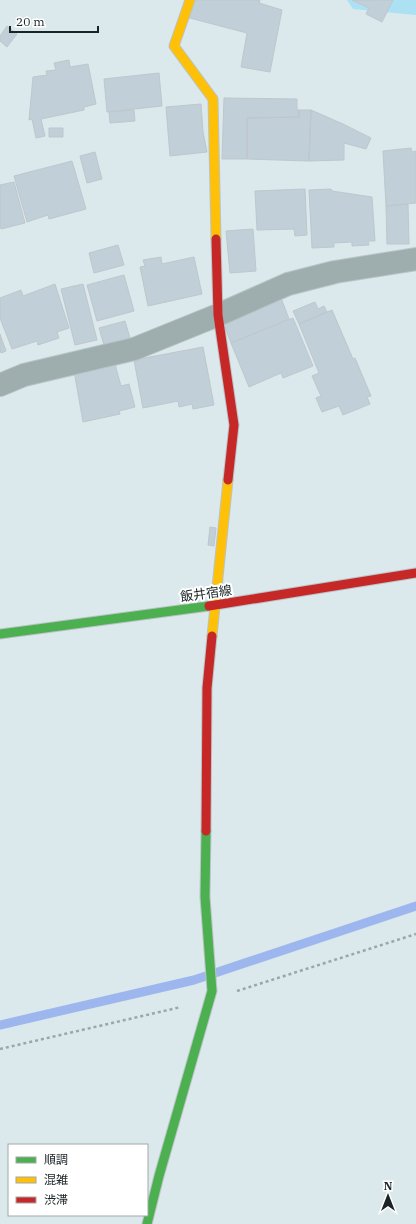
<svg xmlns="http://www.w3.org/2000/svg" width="416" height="1224" viewBox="0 0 416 1224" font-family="'IBM Plex Serif','Noto Sans JP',serif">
	<rect width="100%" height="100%" fill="#dbe8ec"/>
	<path fill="#abe1f2" d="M347,0H416V15L353,9Z"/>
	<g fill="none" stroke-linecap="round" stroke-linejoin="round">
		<path stroke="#9db7ee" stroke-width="9" d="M0,1025L194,980L416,906"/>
	</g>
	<path fill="#c1cfd8" stroke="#bec7cc" d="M193,0H260L259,3L282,10L270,72L241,67L247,33L186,17Z
		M352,0H393L382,22L366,14L369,8Z
		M7,26L17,34L7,47L0,41V36Z
		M69,60L70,67L88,64L96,104L84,107V110L41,119L45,136L36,138L32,119L29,120L33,77L47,75L46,71L56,70L54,63Z
		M159,73L162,106L107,112L104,79Z
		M224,98L297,99V110H299V117L247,118V159H222Z
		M201,104L203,132L207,152L170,156L166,107Z
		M134,110L135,121L110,123L109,112Z
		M299,110H311L309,161L247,159V118L299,117Z
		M311,110L343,124L371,138L366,149L344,143V160L309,161Z
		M49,128H63V137H49Z
		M411,148L412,152L416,151V203L386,206L383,151Z
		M95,152L102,179L87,183L80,156Z
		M72,161L86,209L49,219L48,215L27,222L14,176Z
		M14,182L25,223L1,229L0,224V185Z
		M305,189L307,235L295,236L294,229L257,230L255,191Z
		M331,189L332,191L372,197L375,241H368L369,245L352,246V242L334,243V247L312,248L309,190Z
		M408,204L409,244H387L386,206Z
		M253,229L256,271L230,273L226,231Z
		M118,245L124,265L94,273L89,253Z
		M161,257L162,264L194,257L202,294L148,306L140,267L145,266L143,260Z
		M124,275L134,311L97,321L87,285Z
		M55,284L69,328L57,332L59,338L38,345L37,341L12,349L0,318V298L21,290L23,296Z
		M83,284L97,340L75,345L61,289Z
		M281,298L289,319L231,343L223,322Z
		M315,302L318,309L324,306L327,312L299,324L293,311Z
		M332,310L353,359L355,358L371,396L367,397L370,404L343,415L339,406L322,412L316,398L321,396L312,376L319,373L299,324Z
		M293,318L313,366L283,378L281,373L249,387L231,343Z
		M125,321L130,338L104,345L99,328Z
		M0,334L6,351L1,353L0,350Z
		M203,347L214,405L193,409L192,404L179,407L178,401L143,408L134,360Z
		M115,364L121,386L129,384L135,407L119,411L120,414L83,422L74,371Z
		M210,527L216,528L214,546L208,545Z"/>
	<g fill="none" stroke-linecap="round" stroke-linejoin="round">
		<g stroke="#bac4c7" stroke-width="24">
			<path id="street" d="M0,385L24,375L134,349L218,315L288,284L335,272L416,259"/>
		</g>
		<g stroke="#bac4c7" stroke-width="11">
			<path id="fast" d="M0,634L209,606
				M147,1224L159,1176L212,991L205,897L206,831"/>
		</g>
		<g stroke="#bac4c7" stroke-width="11">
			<path id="slow" d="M190,0L174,46L213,99L216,239
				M212,636L228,480"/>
		</g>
		<g stroke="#bac4c7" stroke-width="11">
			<path id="jam" d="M216,239L218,315L234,425L228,480
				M209,606L416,573
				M206,831L207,688L212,636"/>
		</g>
		<path stroke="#9aa7a7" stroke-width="2.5" stroke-dasharray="3 3" stroke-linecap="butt" d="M237,991L416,934
			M0,1049L181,1007"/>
		<use href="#street" stroke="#9eaeaf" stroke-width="22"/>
		<use href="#fast" stroke="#4caf50" stroke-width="9"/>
		<use href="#slow" stroke="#ffc107" stroke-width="9"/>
		<use href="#jam" stroke="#c62828" stroke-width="9"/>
	</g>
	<g text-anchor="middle" stroke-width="4" stroke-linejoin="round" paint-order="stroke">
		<g font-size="13" fill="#1a2326" stroke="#fff">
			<text transform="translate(206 593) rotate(-8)" y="5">飯井宿線</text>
		</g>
	</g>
	<rect x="8" y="1144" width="140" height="72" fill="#ffffff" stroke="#a3a7a8"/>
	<rect x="16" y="1157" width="20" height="6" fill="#4caf50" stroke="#a3a7a8"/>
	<text x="44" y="1164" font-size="12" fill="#1a2326">順調</text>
	<rect x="16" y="1177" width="20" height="6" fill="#ffc107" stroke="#a3a7a8"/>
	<text x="44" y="1184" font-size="12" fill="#1a2326">混雑</text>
	<rect x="16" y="1197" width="20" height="6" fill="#c62828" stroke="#a3a7a8"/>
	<text x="44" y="1204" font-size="12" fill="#1a2326">渋滞</text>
	<g transform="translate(388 1196)" stroke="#ffffff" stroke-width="3" paint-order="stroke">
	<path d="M0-3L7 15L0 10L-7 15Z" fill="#1a2326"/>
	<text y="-6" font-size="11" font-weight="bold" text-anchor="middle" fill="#1a2326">N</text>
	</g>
	<path d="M10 26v6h88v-6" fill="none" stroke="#1a2326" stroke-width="2"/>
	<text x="16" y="26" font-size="12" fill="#1a2326" stroke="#ffffff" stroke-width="3" paint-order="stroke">20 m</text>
</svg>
